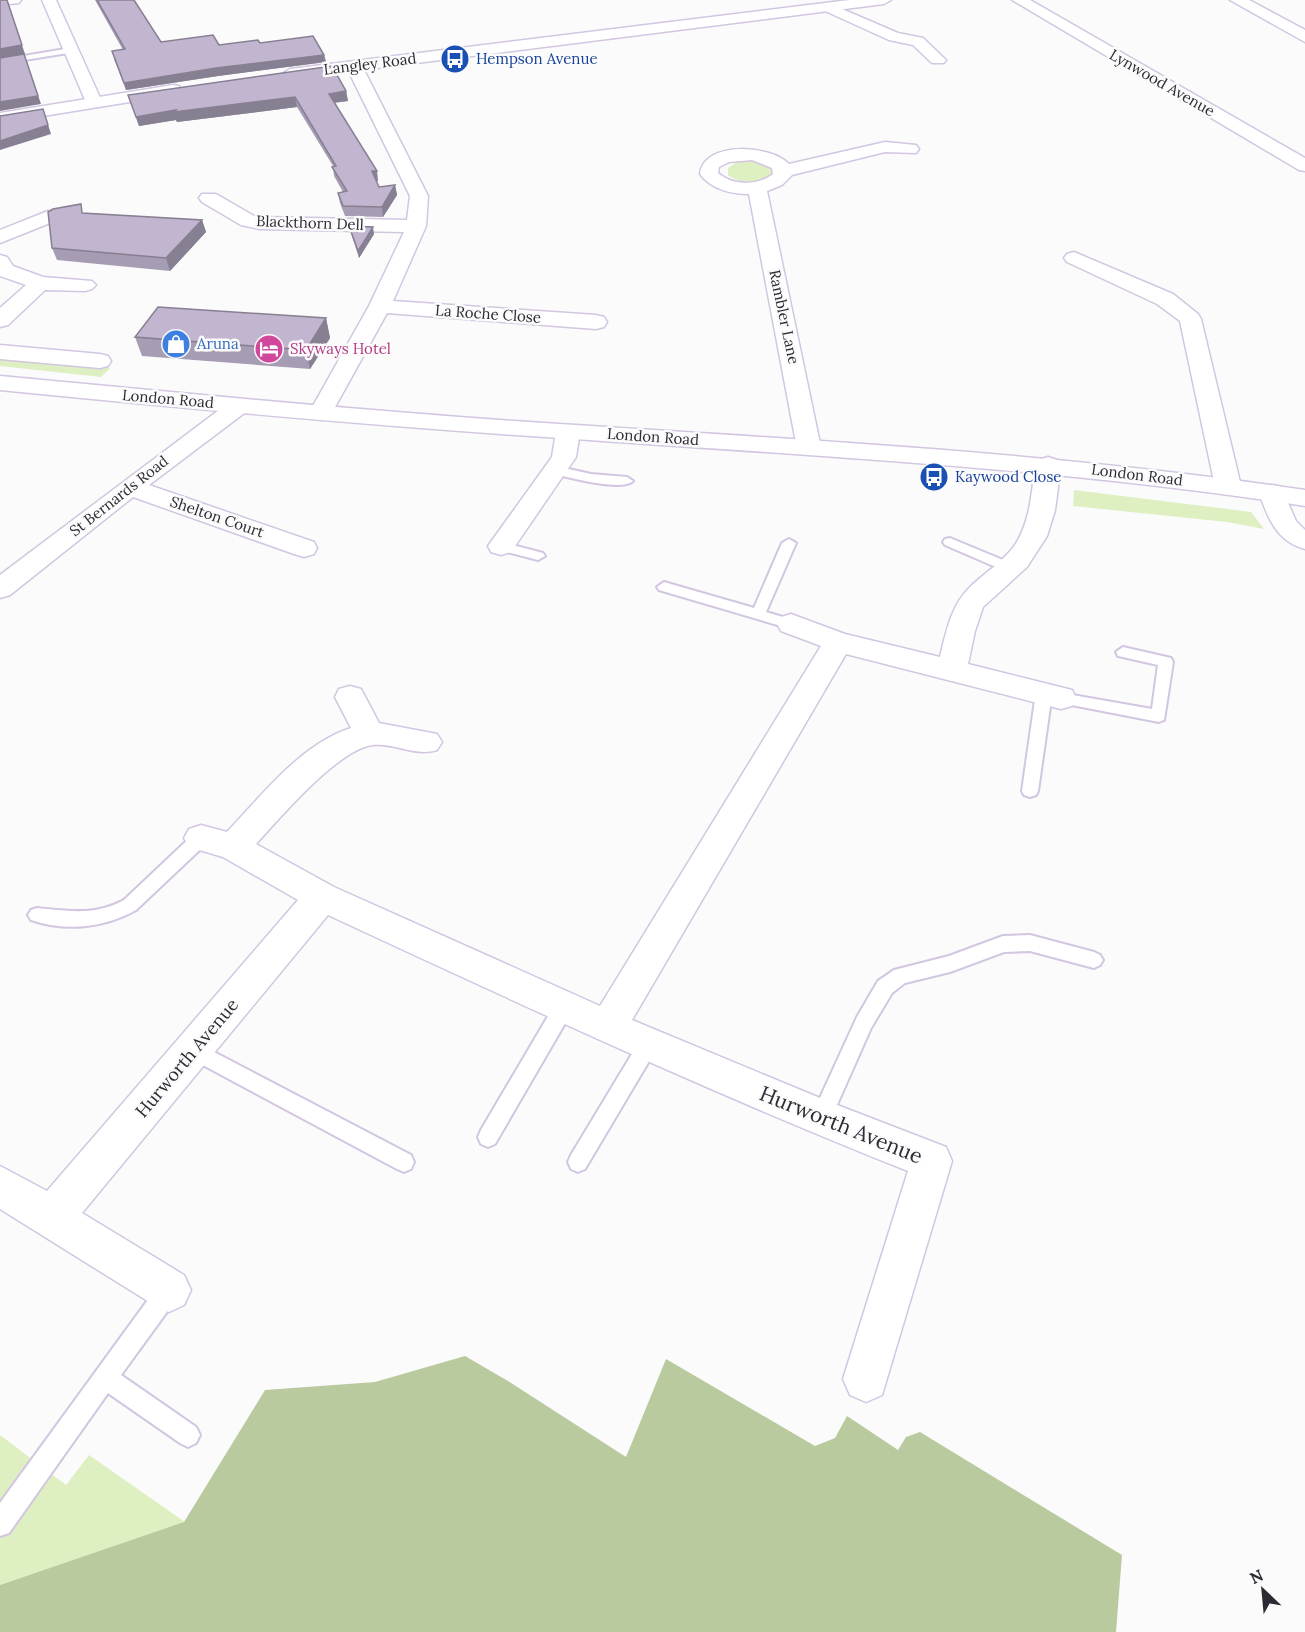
<svg xmlns="http://www.w3.org/2000/svg" width="1305" height="1632" viewBox="0 0 1305 1632" font-family="Lora,serif">
	<rect width="100%" height="100%" fill="#fbfbfb"/>
	<path fill="#deefc2" d="M752,160L774,166L776,177C759,181 743,186 728,175V168L737,162Z
		M0,357L110,368L101,377L0,366Z
		M1074,490L1251,512L1264,529L1227,522L1073,506Z
		M0,1435L66,1485L89,1455L185,1522L0,1585Z"/>
	<path fill="#baca9f" d="M465,1356L508,1381L626,1457L666,1359L815,1446L835,1438L847,1416L898,1450L906,1437L920,1432L1122,1555L1116,1632H0V1585L184,1522L265,1390L375,1382Z"/>
	<g fill="none" stroke-linecap="round" stroke-linejoin="round">
		<g stroke="#d2c6e1" stroke-width="4">
			<path id="service" d="M71,48H74V52L0,64V60Z
				M555,466L591,474L627,477L633,481C622,492 566,477 551,473L549,470L551,467Z
				M950,538L1015,565L1017,568L1015,571H1005L945,545L943,542L945,539Z
				M789,539L796,543L766,612L796,621L798,624L796,627L791,629L659,590L657,587L664,582L754,608L782,543Z
				M501,542L543,553L545,556L538,560L496,549L494,546Z
				M1123,647L1171,658L1173,662L1164,720L1159,722L1056,702L1053,698L1056,694L1061,693L1152,709L1158,665L1118,656L1116,652Z
				M1044,688L1049,689L1052,693L1038,791L1036,795L1030,797L1024,795L1022,791L1036,693L1039,689Z
				M201,831L207,833L209,838L207,843L136,910C104,928 66,932 31,920L28,915L31,910L37,908C68,911 95,916 124,900L195,833Z
				M1030,935L1094,952L1100,955L1103,960L1100,965L1094,968L1030,951L1004,952L950,972L905,983L892,993L871,1028L828,1125L821,1127L814,1125L811,1118L814,1111L857,1017L878,981L894,970L949,956L1003,936Z
				M564,999L571,1001L573,1007L571,1013L495,1144L488,1147L481,1144L478,1137L481,1130L557,1001Z
				M648,1036L655,1039L658,1045L655,1051L585,1169L578,1172L571,1169L568,1162L571,1155L641,1039Z
				M193,1041L411,1155L414,1162L411,1169L404,1172L397,1169L186,1056L183,1050L186,1044Z
				M169,1279L177,1282L180,1290L177,1298L121,1375L196,1427L200,1435L196,1443L188,1447L180,1443L108,1393L9,1533L0,1536V1503L161,1282Z"/>
		</g>
		<g stroke="#d2c6e1" stroke-width="3">
			<path id="minor" d="M0,0H21L19,3L0,5Z
				M42,0H56L102,102L100,106L94,107L86,102Z
				M1012,0H1030L1305,158V171L1299,170Z
				M1230,0H1249L1305,30V42Z
				M828,3L898,33L923,38L946,60L944,63H932L913,45L889,40L823,10L821,7L823,4Z
				M354,61L362,66L428,196L426,226L393,301L596,315L604,317L607,322L604,327L596,329L387,313L329,418L321,420L313,418L309,413L369,306L404,232L260,229L241,225L202,202L199,198L202,194H216L254,216L260,217L407,220L410,196L346,66Z
				M885,142L916,145L919,149L916,153L885,152L792,175L782,185L767,191L821,448L818,453L809,455L800,453L797,448L749,194C731,194 711,189 700,174C704,140 771,145 789,164ZM752,160L772,168L773,174C758,186 733,186 718,173L719,167L729,162Z
				M48,211L55,213L58,217L55,221L0,243V230Z
				M1074,252L1173,294L1198,314L1201,319L1241,486L1237,491L1228,494L1219,491L1215,486L1180,321L1157,304L1067,262L1064,258L1067,254Z
				M0,255L7,257L13,266L43,277L92,281L96,285L92,289L85,291L45,290L8,325L0,327V308L26,285L0,276Z
				M0,345L100,354L108,356L111,361L108,366L100,368L0,359Z
				M239,399L247,401L251,406L247,411L149,485L314,542L317,548L314,554L304,557L294,554L133,497L10,595L0,598V575L231,401Z
				M568,425L577,427L580,432L576,457L511,552L501,555L491,552L488,546L552,457L556,432L559,427Z
				M1048,457L1057,460L1061,465L1055,510L1047,536L1027,567L983,607L975,631L968,664L1072,690L1076,698L1072,706L1061,709L846,654L632,1020L832,1103L946,1147L952,1161L882,1395L866,1402L850,1395L843,1379L908,1171C711,1093 520,1004 328,915L82,1213L184,1275L191,1290L184,1305L169,1312L154,1305L0,1209V1166L47,1191L298,900L223,857L189,847L184,838L189,829L201,825L227,832C262,795 301,744 351,728L335,697L339,689L350,686L361,689L379,723L437,734L442,742L437,750C416,757 395,743 373,745C338,749 280,818 256,844L334,887L600,1006L821,646L781,631L777,624L781,617L791,614L845,634L940,657C946,632 951,605 971,586C986,572 1003,562 1015,545C1030,522 1032,492 1035,465L1039,460Z
				M1272,485L1281,487L1296,521L1305,530V549C1277,542 1268,518 1259,493L1263,487Z"/>
		</g>
		<g stroke="#d2c6e1" stroke-width="3">
			<path id="tertiary" d="M849,0H891L884,4L290,79L282,74L290,69Z
				M173,85L179,86L181,90L179,94L0,123V113Z"/>
		</g>
		<g stroke="#d2c6e1" stroke-width="3">
			<path id="primary" d="M0,376C181,393 363,411 544,423C799,440 1053,452 1305,490V506C1053,467 799,455 545,437C363,425 181,408 0,390Z"/>
		</g>
		<use href="#service" fill="#fff" fill-rule="evenodd"/>
		<use href="#minor" fill="#fff" fill-rule="evenodd"/>
		<use href="#tertiary" fill="#fff" fill-rule="evenodd"/>
		<use href="#primary" fill="#fff" fill-rule="evenodd"/>
	</g>
	<path fill="#a69cb3" d="M95,0H134L161,42L219,45L260,43L324,55L326,62L218,76L126,90L114,59L123,50Z
		M346,91L348,101L334,103L378,181H376L379,187L395,185L397,195L383,217L345,216L340,203L338,193L343,192L334,176L333,166L297,107L177,122L176,120L139,126L128,95Z
		M84,213L202,220L206,232L170,271L57,260L52,248Z
		M349,226L374,234L359,258L351,233Z
		M326,318L330,338L310,369L142,356L135,337Z"/>
	<path fill="#877f92" d="M7,0L25,54L0,58V49Z
		M324,55L326,62L218,76L126,90L124,83L216,68Z
		M27,62L41,104L0,111V102Z
		M346,91L348,101L330,103L329,94Z
		M295,97L297,107L177,122L176,120L139,126L136,117L176,110Z
		M43,109L51,134L0,150V141Z
		M372,171H377L378,181H374Z
		M395,185L397,195L383,217L382,207Z
		M202,220L206,232L170,271L166,258Z
		M373,227L374,234L359,258L358,251Z
		M326,318L330,338L310,369L306,350Z"/>
	<path fill="#c1b5d0" stroke="#877f92" stroke-width="1.5" d="M0,0H7L22,45L0,49Z
		M97,0H134L161,42L213,35L219,45L258,40L260,43L313,36L324,55L216,68L124,83L112,51L125,49Z
		M24,54L38,96L0,102V58Z
		M332,66L346,91L329,94L377,171H372L379,187L395,185L382,207L343,206L338,193L347,191L332,167L336,166L295,97L174,112L176,110L136,117L128,95Z
		M43,109L48,125L0,141V116Z
		M81,204L82,213L202,220L166,258L52,248L48,212L53,209Z
		M349,226L373,227L358,251Z
		M158,307L326,318L306,350L135,337Z"/>
	<defs>
		<g id="bus-disc" transform="scale(1.5)"><circle r="9.5" fill="#1a4fb4" stroke="#fbfbfb"/><path d="M-5-6H5V4H4V6H2V4H-2V6H-4V4H-5ZM-3.5-4V0h7V-4ZM-3.5 1.2v1.5H-2V1.2ZM2 1.2v1.5H3.5V1.2Z" fill="#fff"/></g>
		<g id="shop-disc" transform="scale(1.5)"><circle r="9.5" fill="#3f7fe0" stroke="#fbfbfb"/><path d="M-5-2.5h2.3a2.7 3.5 0 0 1 5.4 0H5L5.5 6h-11ZM-1.5-2.5h3a1.5 2.3 0 0 0-3 0Z" fill="#fff"/></g>
		<g id="hotel-disc" transform="scale(1.5)"><circle r="9.5" fill="#d1479c" stroke="#fbfbfb"/><path d="M-6-4.5h1.5V1H6V5H4.5V3h-9V5H-6ZM-4 0a1.8 1.8 0 1 1 3.6 0ZM.5 0V-2.5h3Q6-2.5 6 0Z" fill="#fff"/></g>
	</defs>
	<g fill-rule="evenodd">
		<use href="#bus-disc" x="455" y="59"/>
		<use href="#shop-disc" x="176" y="344"/>
		<use href="#hotel-disc" x="269" y="349"/>
		<use href="#bus-disc" x="934" y="477"/>
	</g>
	<g text-anchor="middle" stroke-width="5" stroke-linejoin="round" paint-order="stroke">
		<g font-size="15" fill="#164399" stroke="#fbfbfb" text-anchor="start">
			<text x="476" y="64">Hempson Avenue</text>
			<text x="955" y="482">Kaywood Close</text>
		</g>
		<g font-size="15" fill="#2e2a34" stroke="#fbfbfb">
			<text transform="translate(370 64) rotate(-7)" y="5">Langley Road</text>
			<text transform="translate(1162 83) rotate(30)" y="5">Lynwood Avenue</text>
			<text transform="translate(310 223) rotate(2)" y="5">Blackthorn Dell</text>
			<text transform="translate(488 314) rotate(4)" y="5">La Roche Close</text>
			<text transform="translate(784 317) rotate(78)" y="5">Rambler Lane</text>
			<text transform="translate(168 399) rotate(5)" y="5">London Road</text>
			<text transform="translate(653 437) rotate(4)" y="5">London Road</text>
			<text transform="translate(1137 475) rotate(7)" y="5">London Road</text>
			<text transform="translate(119 496) rotate(-38)" y="5">St Bernards Road</text>
			<text transform="translate(217 517) rotate(19)" y="5">Shelton Court</text>
		</g>
		<g font-size="15" fill="#366cbe" stroke="#fbfbfb" text-anchor="start">
			<text x="197" y="349">Aruna</text>
		</g>
		<g font-size="15" fill="#b23c85" stroke="#fbfbfb" text-anchor="start">
			<text x="290" y="354">Skyways Hotel</text>
		</g>
		<g font-size="18" fill="#2e2a34" stroke="#fbfbfb">
			<text transform="translate(187 1058) rotate(-50)" y="6">Hurworth Avenue</text>
		</g>
		<g font-size="21" fill="#2e2a34" stroke="#fbfbfb">
			<text transform="translate(841 1125) rotate(22)" y="7">Hurworth Avenue</text>
		</g>
	</g>
	<g transform="translate(1263 1590) rotate(334)" stroke="#fbfbfb" stroke-width="4.5" paint-order="stroke">
	<path d="M0-4.5L10 22L0 15L-10 22Z" fill="#2e2a34"/>
	<text y="-9" font-size="16" font-weight="bold" text-anchor="middle" fill="#2e2a34">N</text>
	</g>
</svg>
